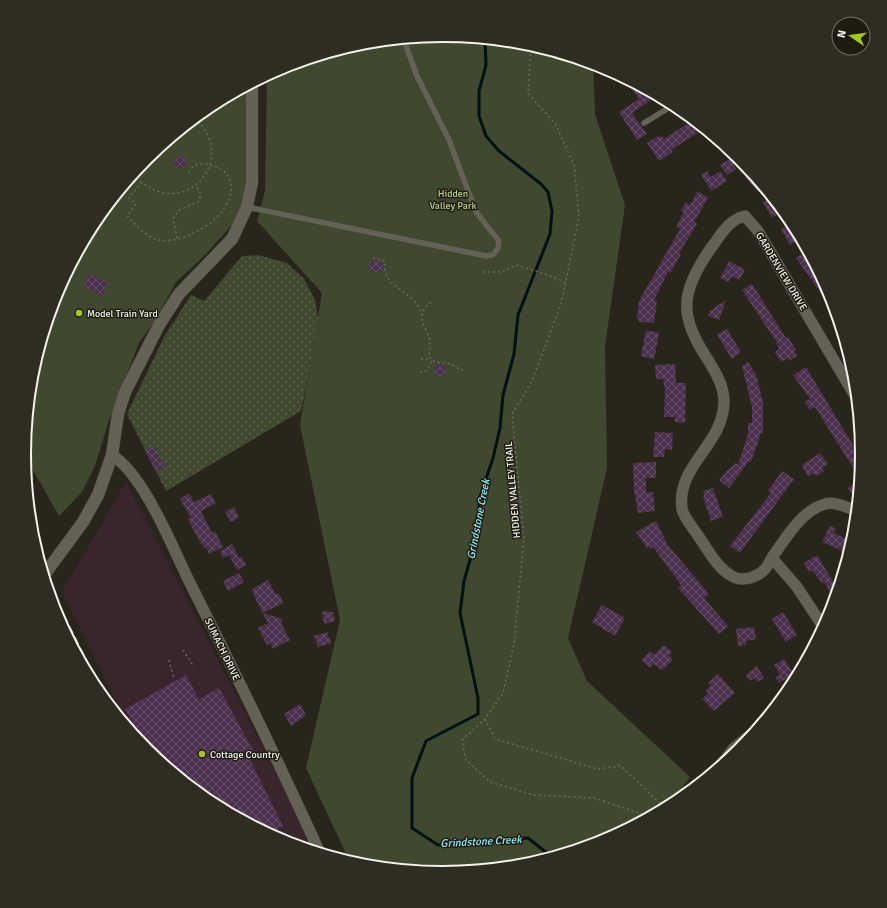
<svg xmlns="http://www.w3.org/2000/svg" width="887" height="908" viewBox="0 0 887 908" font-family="Signika,sans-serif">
	<defs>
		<pattern id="grass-dots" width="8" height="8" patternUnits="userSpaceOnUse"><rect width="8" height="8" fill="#40492f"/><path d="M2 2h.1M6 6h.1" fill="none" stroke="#5c644d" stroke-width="1.8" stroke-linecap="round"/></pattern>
		<pattern id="building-cross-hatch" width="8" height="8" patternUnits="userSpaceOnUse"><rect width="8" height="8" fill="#4c314e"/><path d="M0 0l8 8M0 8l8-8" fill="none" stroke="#664f68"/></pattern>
	</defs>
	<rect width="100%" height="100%" fill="#28261a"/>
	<path fill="#39262c" d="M126,482L316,851L283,841L210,803L147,750L133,734L62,592Z"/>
	<path fill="url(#grass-dots)" d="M258,255L287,263L304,279L315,300L319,323L301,411L166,491L127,414L164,337L191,295L204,301L242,256Z"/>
	<path fill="#40492f" d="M444,35L526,43L593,63L595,114L625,205L605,346L607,468L568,638L587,681L690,777L667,808L604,842L525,865L443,873L371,866L348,858L306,768L340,620L300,425L322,293L257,221L265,191L267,75L283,66L362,43Z
		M246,86L247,185L244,203L231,226L204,256L176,282L157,317L139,343L109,420L95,466L82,492L59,516L24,454L32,372L56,293L84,240L167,141L211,105Z"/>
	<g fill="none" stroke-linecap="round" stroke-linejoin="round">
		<path stroke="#021214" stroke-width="3" d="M485,39L486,65L479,91V116L486,136L499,151L541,184L548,192L552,211L550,234L518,315L514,354L503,395L500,428L493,458L480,497L476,539L464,581L460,613L478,698V714L426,741L412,778V828L438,845L528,838L552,857"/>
	</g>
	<path fill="url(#building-cross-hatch)" d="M639,85L653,93L648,95L651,100L632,113L647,134L637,140L619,112L639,99L632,89Z
		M682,110L705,128L671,150L673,152L659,161L647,143L658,136L659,137L662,136L664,139L689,123L681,111Z
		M179,156L186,158L187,165L182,169L176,167L174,161Z
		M735,156L739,162L734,166L736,169L727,175L720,165Z
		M707,171L711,177L720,171L727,181L711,191L701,175Z
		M752,171L764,186L758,191L745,177Z
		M698,191L708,198L694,222L697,224L679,253L681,254L670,273L668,272L654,300L657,301L654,323L639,322V319H637L639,301L680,229L676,226L684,212L681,210L686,202L690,205Z
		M772,196L782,211L772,218L763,202Z
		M792,223L801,238L790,245L781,229Z
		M807,251L831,294L825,299L796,258Z
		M369,261L383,262V272L369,271Z
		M729,261L745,270L739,280L732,276L728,282L720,278Z
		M89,275L92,277L93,275L108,284L101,296L83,286Z
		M752,284L786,338L788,337L796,350L794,351L797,356L789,361L787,358L781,362L775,352L779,349L777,343L742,290Z
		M726,300L719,320L708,316L710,311Z
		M727,329L741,352L732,359L717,335Z
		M646,330L659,333L654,359L641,356Z
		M748,362L756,375L763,402V433H761L751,462L749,461L729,488L719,480L730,467L731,468L735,463L738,465L748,434V423H752V407L742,366Z
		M434 370a6 6 0 1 1 12 0a6 6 0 1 1-12 0Z
		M675,364L676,383H686L685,423L675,422V417H664L665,391L663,379H656L655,365Z
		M806,367L862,460L860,479L815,407L810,410L805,402L810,399L793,375Z
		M655,432L673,433L672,450L665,449L664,457H653Z
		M154,446L165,467L156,472L145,451Z
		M820,453L828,464L822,468L824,471L816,476L813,473L808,477L802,465Z
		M656,462V478H646V493L653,492L655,511L638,513L634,490L633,463Z
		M782,471L794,479L740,553L730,546L771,493L768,491Z
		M860,480V484L858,503L848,488Z
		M713,488L723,517L711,521L703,497L704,496L703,491Z
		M189,493L194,502L211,494L216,503L201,511L212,533L215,531L223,547L209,554L206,547L204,548L195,533L188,519L191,518L180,499Z
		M234,507L239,517L231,522L225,512Z
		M656,521L667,544L709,594L704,598L728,626L719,634L678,588L681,585L653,547L650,549L649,547L647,548L636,532Z
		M830,526L836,529L834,533L850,541L845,552L822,542Z
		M232,544L239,558L242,557L246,565L237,570L229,555L223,558L220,551Z
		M817,555L834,583L842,578L835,600L824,582L822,583L812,570L809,572L804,563Z
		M239,573L244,582L228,591L223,581Z
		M268,580L275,593L280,595L283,603L263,613L283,619L281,623L290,640L273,649L270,643L267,645L258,628L268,623L257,602L252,589Z
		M602,605L625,618L615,636L592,622Z
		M329,611V612H333L335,621L324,624L322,612Z
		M783,612L797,635L786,642L772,619Z
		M754,627L756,639L746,641V645L738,646L736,629Z
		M327,632L331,643L318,647L314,636Z
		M664,645L672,652L669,655L673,660L662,670L654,664L650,668L642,660L650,651L654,655Z
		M784,659L794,674L779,683L775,677L780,675L774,665Z
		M757,666L764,678L757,682L755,678L750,681L746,675Z
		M718,674L735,693L714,711L702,699L708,693L706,690L711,686L708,683Z
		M186,675L199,699L219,688L254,752V755L249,758L283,826L268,834L210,803L149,752L125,709Z
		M300,704L306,715L291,726L284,714Z"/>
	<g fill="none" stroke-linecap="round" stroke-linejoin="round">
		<g stroke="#434138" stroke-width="6">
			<path id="service" d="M644,123L675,104
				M247,207L486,256L493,255L498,248L499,241L476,212L449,140L417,76L403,38"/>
		</g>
		<g stroke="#434138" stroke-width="12">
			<path id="minor" d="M112,455C145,476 173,549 191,585C236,674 279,763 320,853
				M857,511C848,508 835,501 825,504C802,510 786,538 773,556C770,561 767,568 763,571C755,578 741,582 732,576C718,569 708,550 699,537C694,529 684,518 682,509C676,465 723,446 724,402C724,384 714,370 705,355C677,313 683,288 711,248C721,235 728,220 745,216L758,231L858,401
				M772,558L797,587L824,628
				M718,769L733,749L760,727"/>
		</g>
		<g stroke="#434138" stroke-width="13">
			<path id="tertiary" d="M44,575L83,522L98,495L112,455L118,414L125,392L159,325L179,294L232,239L247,207L252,182V83"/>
		</g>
		<path stroke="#6c6a5f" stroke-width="1.5" stroke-dasharray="2 3" stroke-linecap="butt" d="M531,44L528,93L556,125L574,165L579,217L561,304L532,381L512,414L524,538L514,644L503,693L485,719L462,740L466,760L490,782L534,795L594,798L642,814L665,807L682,798
			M132,176C142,182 152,191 164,193C195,198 220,167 209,138C206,130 201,124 194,118
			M142,182L129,198L136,204L127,216C135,224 144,235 155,239C173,246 206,230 218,216C238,195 237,166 203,164C196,163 190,168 187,175
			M177,238L173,218L179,210L198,202L201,195L196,185
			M373,258L385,261C382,285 402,287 415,302C419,306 421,312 423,316
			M483,272H501L516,265L545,274L565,282
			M431,302C413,316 427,327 430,342C430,347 429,352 429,357L435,362L451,364L459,369L465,370
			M421,359H430
			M420,372L426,371L432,361
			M183,650L194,667
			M169,660L174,679
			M485,719L495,739L598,769L621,766L664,807"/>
		<use href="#service" stroke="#646255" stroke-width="5.5"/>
		<use href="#minor" stroke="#646255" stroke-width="11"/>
		<use href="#tertiary" stroke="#646255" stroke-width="12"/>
		<path stroke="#adaca3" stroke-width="3" stroke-dasharray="8 4" stroke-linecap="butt" d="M47,584L107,702"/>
	</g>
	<g fill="#a6c821" stroke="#1e1c11" stroke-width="1.5">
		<circle cx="79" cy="313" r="4"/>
		<circle cx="202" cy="754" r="4"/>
	</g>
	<g text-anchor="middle" stroke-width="3" stroke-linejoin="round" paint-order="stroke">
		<g font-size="10" fill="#b9d08f" stroke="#1e1c11">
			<text x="453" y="197">Hidden<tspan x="453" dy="12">Valley Park</tspan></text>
		</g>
		<g font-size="10" fill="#f4f3eb" stroke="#1e1c11">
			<text transform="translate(782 271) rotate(59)" y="4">GARDENVIEW DRIVE</text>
			<text transform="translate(512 490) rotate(-95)" y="4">HIDDEN VALLEY TRAIL</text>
			<text transform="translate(223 649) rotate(64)" y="4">SUMACH DRIVE</text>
		</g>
		<g font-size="10" fill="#f4f3eb" stroke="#1e1c11" text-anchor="start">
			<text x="87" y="317">Model Train Yard</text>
			<text x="210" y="758">Cottage Country</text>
		</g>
		<g font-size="11" font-style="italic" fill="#8eebf8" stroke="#1e1c11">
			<text transform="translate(478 519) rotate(-79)" y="4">Grindstone Creek</text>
			<text transform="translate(481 841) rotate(-3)" y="4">Grindstone Creek</text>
		</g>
	</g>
	<path d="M0 0H887V908H0ZM31 454a412 412 0 1 1 824 0a412 412 0 1 1-824 0Z" fill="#2f2d22" fill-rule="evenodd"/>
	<path fill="none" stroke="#f4f3eb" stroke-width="2" d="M31 454a412 412 0 1 1 824 0a412 412 0 1 1-824 0Z"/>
	<g transform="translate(851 36) rotate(283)"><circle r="19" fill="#1e1c11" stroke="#747268"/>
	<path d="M0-3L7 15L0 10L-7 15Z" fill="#a6c821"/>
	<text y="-6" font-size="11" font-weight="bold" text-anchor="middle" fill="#f4f3eb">N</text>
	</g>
</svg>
